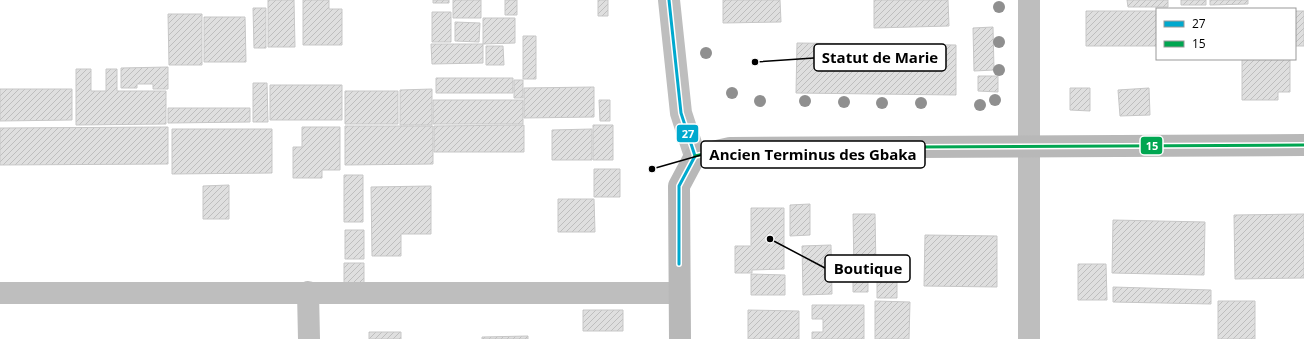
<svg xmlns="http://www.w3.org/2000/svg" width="1304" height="339" viewBox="0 0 1304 339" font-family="'Open Sans',sans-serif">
	<defs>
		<pattern id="building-hatch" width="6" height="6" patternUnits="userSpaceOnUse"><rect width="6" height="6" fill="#dfdfdf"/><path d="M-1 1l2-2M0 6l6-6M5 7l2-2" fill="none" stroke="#bebebe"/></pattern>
	</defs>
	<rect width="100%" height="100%" fill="#fff"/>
	<path fill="url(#building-hatch)" stroke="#c7c7c7" d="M268,0H294L295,47H268Z
		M303,0H329V9H342V45H303Z
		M433,0H449V3H433Z
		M453,0H481V18H453Z
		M505,0H517V15H505Z
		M598,0H608V16H598Z
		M723,0H780L781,22L723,23Z
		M874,0H948L949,26L874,28Z
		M1127,0H1168V7H1128Z
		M1181,0H1206V5H1181Z
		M1210,0H1248V4L1210,5Z
		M253,8H266V48H254Z
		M1086,11H1157V46H1086Z
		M1295,11H1304V46H1295Z
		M432,12H451V42H432Z
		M168,14H202V65H169Z
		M204,17H245L246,62H204Z
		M483,18H515V43L483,44Z
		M455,22L480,23L479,42L455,41Z
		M993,27L994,70L974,71L973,28Z
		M523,36H536V79H523Z
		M797,43L956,45V95L796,93Z
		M431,44H483V63L432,64Z
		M486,46H503L504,65H486Z
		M1242,59H1290V92H1278V100H1242Z
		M168,67V89H153V84H137V88H121V68Z
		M76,69H91V91H106V69H117V91H166V124L76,125Z
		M978,76H998V92L978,91Z
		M436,78H513V93H436Z
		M514,80H523V98H514Z
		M253,83H267L268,122H253Z
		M270,85H342V120H270Z
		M594,87V117L524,118V88Z
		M1070,88H1090V111L1070,110Z
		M1149,88L1150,115L1120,116L1118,90Z
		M0,89H72V120L0,121Z
		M432,89V125H400V90Z
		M345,91H398V124H345Z
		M433,100H523V124H433Z
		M599,100H610V121H600Z
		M168,108H250V122L168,123Z
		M524,125V152H434V126Z
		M593,125H613V160H593Z
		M345,126H433V164L345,165Z
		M168,127V164L0,165V128Z
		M302,127H340V170H322V178H293V147H302Z
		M172,129H272V173L172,174Z
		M592,129V160H552V130Z
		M594,169H620V197H594Z
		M344,175H363V222H344Z
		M229,185V219H203V186Z
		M431,186V234H401V256H372L371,187Z
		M558,199H594L595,232H558Z
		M810,204V235L790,236V205Z
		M751,208H784V269L752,270V273H735V246H751Z
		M853,214H875L876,269H854Z
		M1304,214V278L1235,279L1234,215Z
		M1113,220L1205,222L1204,275L1112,273Z
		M345,230H364V259H345Z
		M925,235L997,236V287L924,286Z
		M831,245L832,294L803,295L802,246Z
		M344,263H364V289H344Z
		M1078,264H1106L1107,300H1078Z
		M853,273H868V292H853Z
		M751,274L785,275V295H751Z
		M877,275H897V298H877Z
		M1113,287L1211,290V304L1113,302Z
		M875,301L910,302L909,339H875Z
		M1218,301H1255V339H1218Z
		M812,305H864V339H812V332H823V319H812Z
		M583,310H623V331H583Z
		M748,310L799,311V339H748Z
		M369,332H401V339H369Z
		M528,336V339H482V337Z"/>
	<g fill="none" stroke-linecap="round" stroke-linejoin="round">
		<path stroke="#bebebe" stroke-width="22" d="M669,0L681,113L695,156
			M1029,0V339
			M308,292L309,339
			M0,293H679"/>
		<path stroke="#b8b8b8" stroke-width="22" d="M680,339L679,186L695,156L730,148L1304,145"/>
		<g stroke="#fff" stroke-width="6">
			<path id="bus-1" d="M669,0L681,113L695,156L679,186V264"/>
		</g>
		<g stroke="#fff" stroke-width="6">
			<path id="bus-2" d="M695,156L730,148L1304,145"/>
		</g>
		<use href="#bus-1" stroke="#00a9ce" stroke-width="3"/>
		<use href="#bus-2" stroke="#00a651" stroke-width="3"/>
	</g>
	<g fill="#8f8f8f">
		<circle cx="999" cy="7" r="6"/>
		<circle cx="999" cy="42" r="6"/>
		<circle cx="706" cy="53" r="6"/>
		<circle cx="999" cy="70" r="6"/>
		<circle cx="732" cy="93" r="6"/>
		<circle cx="995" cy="100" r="6"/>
		<circle cx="760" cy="101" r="6"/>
		<circle cx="805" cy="101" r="6"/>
		<circle cx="844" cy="102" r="6"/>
		<circle cx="882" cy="103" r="6"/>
		<circle cx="921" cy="103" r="6"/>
		<circle cx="980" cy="105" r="6"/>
	</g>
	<path fill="none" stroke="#000" stroke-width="1.5" d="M755 62L814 58M652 169L701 155M770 239L825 268"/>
	<g fill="#000" stroke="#fff" stroke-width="1.5">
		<circle cx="755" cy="62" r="4"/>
		<circle cx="652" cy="169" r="4"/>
		<circle cx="770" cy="239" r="4"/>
	</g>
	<g fill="#fff" stroke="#000" stroke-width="1.5">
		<rect x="814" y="44" width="132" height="27" rx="4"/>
		<rect x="701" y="141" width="224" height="27" rx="4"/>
		<rect x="825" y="255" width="85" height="27" rx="4"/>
	</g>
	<g font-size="15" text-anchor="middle" font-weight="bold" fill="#000">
		<text x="880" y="63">Statut de Marie</text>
		<text x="813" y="160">Ancien Terminus des Gbaka</text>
		<text x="868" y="274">Boutique</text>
	</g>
	<g stroke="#fff" stroke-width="1.5">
		<rect x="676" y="124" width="23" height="19" rx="4" fill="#00a9ce"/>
		<rect x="1140" y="136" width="23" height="19" rx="4" fill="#00a651"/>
	</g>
	<g font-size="11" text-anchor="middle" font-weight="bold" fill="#fff">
		<text x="688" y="138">27</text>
		<text x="1152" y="150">15</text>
	</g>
	<rect x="1156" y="8" width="140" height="52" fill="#ffffff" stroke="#999999"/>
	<rect x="1164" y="21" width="20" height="6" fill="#00a9ce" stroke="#999999"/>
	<text x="1192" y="28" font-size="12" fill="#000000">27</text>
	<rect x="1164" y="41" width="20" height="6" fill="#00a651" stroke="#999999"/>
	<text x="1192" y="48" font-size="12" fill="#000000">15</text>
</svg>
